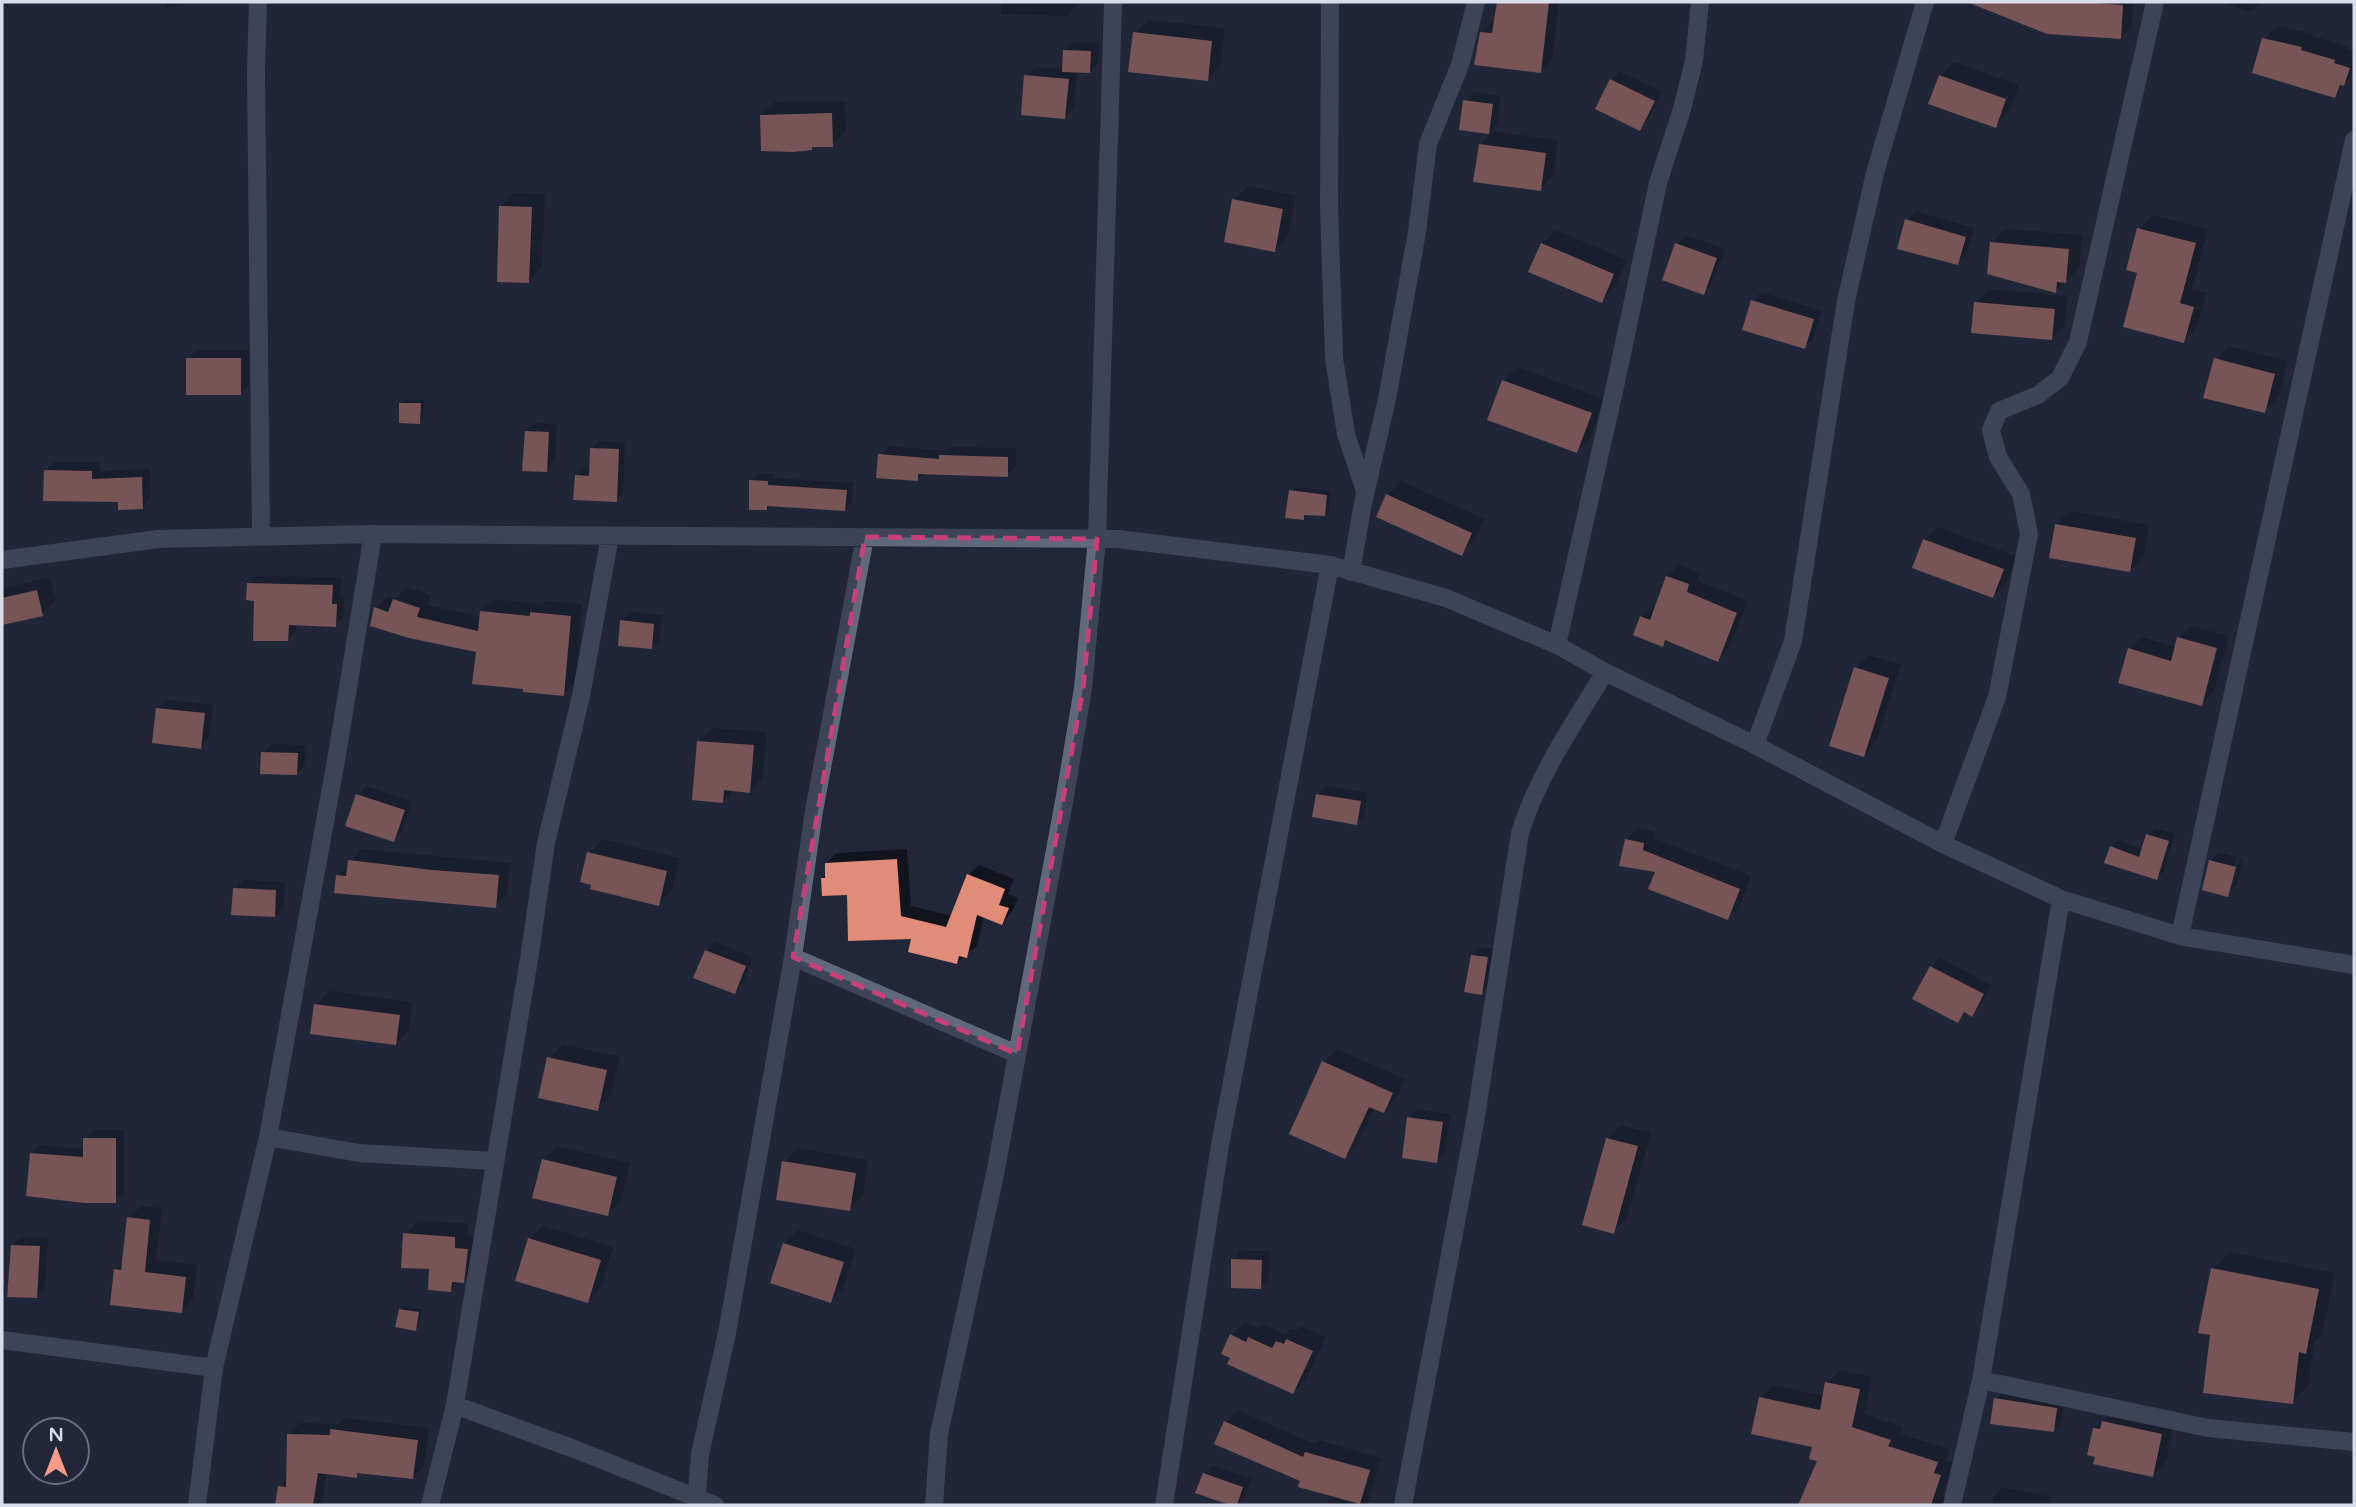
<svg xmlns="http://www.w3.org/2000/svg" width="2356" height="1507" viewBox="0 0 2356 1507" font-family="'Varela Round',sans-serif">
	<rect width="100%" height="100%" fill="#212738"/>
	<path fill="#0007" fill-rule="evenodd" d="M165,2H199L165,8Z
		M1001,2H1080L1067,16L1001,14Z
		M1499,2H1559L1552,60L1541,71L1482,33L1493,21L1496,22Z
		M1979,2H2133L2132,26L2120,38Z
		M2219,2H2261L2251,12Z
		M1148,20L1225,28L1221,66L1207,79L1135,33Z
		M2278,26L2314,34L2313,36L2348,47L2347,50L2354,52V73L2335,96L2264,39Z
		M1073,42L1099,43L1098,63L1089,72L1077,71L1074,108L1065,117L1026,76L1035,67L1064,69L1065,50Z
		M1954,62L2019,85L2009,112L1995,126L1940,76Z
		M1620,71L1662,92L1648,120L1639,129L1611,80Z
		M1474,92L1501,96L1497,124L1490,131L1558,140L1554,175L1540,189L1480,145L1492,133L1461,129L1465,101Z
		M845,101L846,132L832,145L761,116L775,102Z
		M1248,186L1296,196L1288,236L1274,250L1234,200Z
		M514,193L545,194L542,268L528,282L501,206Z
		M1916,211L1974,228L1966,255L1957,263L1907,220Z
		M2153,215L2208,229L2192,290L2207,293L2197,327L2184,341L2140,271L2139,229Z
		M2005,229L2082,235L2079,268L2055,291L1991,243Z
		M1556,230L1627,260L1615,287L1601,301L1542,244Z
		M1686,235L1725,249L1712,284L1703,293L1677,244Z
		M1989,289L2067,296L2065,325L2051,338L1976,303Z
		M1761,292L1822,311L1813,339L1804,347L1753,301Z
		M2229,346L2288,361L2278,398L2264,411L2215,359Z
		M197,350H249V385L240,393L188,358Z
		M1518,367L1604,399L1590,438L1576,451L1490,419L1504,381Z
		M405,400H424L423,418L419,422L401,404Z
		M535,423L557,424L555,461L546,470L526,431Z
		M599,441L625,443L623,493L616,500L576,476L584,468L591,469L592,449Z
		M889,446L946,451L950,447L1016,448V466L1007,475L924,473L917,479L880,455Z
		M54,462H100V471L150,469L151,498L143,507L120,501L45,471Z
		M758,474H774V478L853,483L852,502L844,509L770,505L767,508L751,481Z
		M1401,481L1485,519L1475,540L1461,553L1388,495Z
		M1295,487L1330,491L1329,511L1325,515L1308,514L1303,519L1291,491Z
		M2070,511L2149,525L2144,557L2130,571L2056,525Z
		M1938,527L2016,556L2007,582L1993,596L1924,540Z
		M1679,565L1700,573L1697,580L1748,601L1729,648L1717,660L1668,640L1662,645L1641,617L1653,606L1657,607L1667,577Z
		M257,576L341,577L340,596H344L343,617L335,626L296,624V631L287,640L256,599L248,584Z
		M50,577L56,600L42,614L2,624V589Z
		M407,587L431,595L428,605L481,617L482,611L494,599L541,604L544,601L582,604L576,681L564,694L525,688L478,650L375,608L388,596L396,598Z
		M631,612L662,615L660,639L651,648L622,621Z
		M2191,626L2229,636L2214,692L2201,705L2129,649L2142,637L2177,647L2179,638Z
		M1869,655L1901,664L1877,741L1864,755L1856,668Z
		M167,700L213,705L209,738L200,747L158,708Z
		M713,728L767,732L763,777L749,791L734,789L723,801L699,741Z
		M272,744L306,745L305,765L296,774L263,753Z
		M366,786L412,801L402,832L393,840L358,795Z
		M1326,786L1368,793L1365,814L1356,823L1317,795Z
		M1638,828L1655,831L1654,838L1751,876L1740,906L1727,918L1657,871L1626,840Z
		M2155,828L2175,834L2164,871L2156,878L2111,847L2118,840L2143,849L2147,835Z
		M603,839L680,858L672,890L658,904L589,853Z
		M362,849L510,863L507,894L495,906L338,876Z
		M907,849L911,906L953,916L968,875L979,865L1014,879L1008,894L1018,898L1012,912L1002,923L984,916L977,946L957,962L914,937L849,893L822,879L827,874L826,863L837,853Z
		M2219,852L2243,859L2236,886L2227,895L2210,861ZM2236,858L2240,859L2232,887H2229Z
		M243,880L285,882L284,907L275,916L235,889Z
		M715,942L753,957L743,984L734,992L706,951Z
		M1481,947L1496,949L1490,984L1481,993L1473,955Z
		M1940,958L1991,985L1980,1006L1971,1015L1967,1012L1957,1021L1931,967Z
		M330,991L412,1002L409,1030L395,1044L316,1005Z
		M563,1044L620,1057L611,1095L597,1109L549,1058Z
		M1337,1049L1405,1079L1397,1097L1383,1111L1375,1107L1358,1143L1345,1157L1324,1062Z
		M1418,1109L1451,1114L1445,1152L1436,1161L1409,1118Z
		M1621,1125L1651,1133L1627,1218L1613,1232L1608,1139Z
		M94,1130H124V1193L116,1201L31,1153L40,1145L85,1149V1139Z
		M557,1146L630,1163L621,1201L607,1214L543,1159Z
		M798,1148L868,1160L863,1196L849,1209L784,1162Z
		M141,1206L162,1208L156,1260L197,1265L193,1299L181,1311L115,1270L124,1261L128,1218Z
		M419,1220L468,1224L467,1235L481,1236L477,1267L451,1290L405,1234Z
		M543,1226L613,1247L602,1287L588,1301L529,1239Z
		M798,1230L856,1249L844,1287L830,1301L785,1244Z
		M21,1237L48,1238L45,1288L36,1297L12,1245Z
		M1241,1251H1270L1269,1278L1260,1287L1233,1260Z
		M2230,1252L2335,1273L2322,1335L2314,1343L2309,1385L2293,1402L2212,1334L2213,1269Z
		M404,1306L422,1309L419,1325L416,1329L400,1310Z
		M1245,1322L1259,1328L1263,1325L1284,1334L1291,1328L1297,1330L1301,1326L1326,1337L1306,1379L1293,1392L1232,1357L1231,1335Z
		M1840,1370L1872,1377L1864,1414L1903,1427L1900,1434L1950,1449L1946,1460L1953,1462L1942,1497L1947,1499L1945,1505H1800L1819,1460L1814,1445L1760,1398L1773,1385L1824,1396L1827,1383Z
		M2005,1390L2065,1399L2062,1421L2053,1430L1996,1399Z
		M1238,1410L1315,1444L1319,1440L1381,1458L1367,1505H1328L1329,1494L1302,1480L1226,1422Z
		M2108,1415L2175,1420L2166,1461L2153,1475L2097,1455L2094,1429Z
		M344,1418L429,1428L424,1466L412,1478L360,1471L356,1476L327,1472L322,1505H277L280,1487L288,1479V1434L300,1423L338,1424Z
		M1213,1465L1251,1479L1245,1496L1236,1505L1197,1492L1204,1474Z
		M2003,1487L2051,1497L2050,1505H1992L1994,1496Z"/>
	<path fill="#e08c78" d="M1497,2H1549L1541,73L1474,65L1480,32L1492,33Z
		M1967,2H2081L2123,5L2121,39L2047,34Z
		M1133,32L1212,41L1208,81L1128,72Z
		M2262,38L2302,47L2301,50L2335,60L2334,63L2350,68L2344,86L2340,85L2335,98L2252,73Z
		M1063,50L1091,51L1090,73L1062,72Z
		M1024,75L1069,79L1065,119L1021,115Z
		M1939,75L2006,99L1996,128L1928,104Z
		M1610,79L1655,101L1640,131L1595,109Z
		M1463,100L1493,104L1489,134L1459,130Z
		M832,113L833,147H812V150L793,152L761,151L760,115Z
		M1479,144L1546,153L1541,191L1473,182Z
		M1232,199L1283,209L1275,252L1224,242Z
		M499,206L532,207L529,283L497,282Z
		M1905,219L1966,237L1958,265L1897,249Z
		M2137,228L2196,243L2180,303L2194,307L2184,343L2123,327L2137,273L2126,270Z
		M1990,242L2069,249L2066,283L2057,282L2056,293L1987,274Z
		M1541,243L1614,274L1602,303L1528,272Z
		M1675,243L1717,258L1704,295L1662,280Z
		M1751,300L1814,319L1805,349L1742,330Z
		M1974,302L2055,309L2052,340L1971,333Z
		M186,358H241V395H186Z
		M2214,358L2275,374L2265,413L2203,398Z
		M1502,380L1592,413L1577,453L1487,420Z
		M399,403H421L420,424L399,423Z
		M525,431L549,432L547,472L522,471Z
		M590,448L619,449L617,502L573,500L575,475L589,476Z
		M878,454L939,459V455L1008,457V477L918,474V481L876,478Z
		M44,470L92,471V479L142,477L143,509L118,510V502L43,501Z
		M749,480L768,481V485L847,490L845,511L767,506V510H749Z
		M1289,490L1327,495L1325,516L1304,515V520L1285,518Z
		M1386,494L1472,533L1462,556L1376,517Z
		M2055,524L2136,538L2130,572L2049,558Z
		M1923,539L2004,569L1993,598L1912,568Z
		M1666,576L1689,584L1687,592L1737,613L1718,662L1665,640L1663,647L1633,635L1640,616L1650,620Z
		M247,583L333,585L332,604H337L336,627L289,625L288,641H253L254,601L246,600Z
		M37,590L43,616L2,625V598Z
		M393,599L420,608L417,617L478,631L480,611L530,616V612L571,616L564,696L523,692V689L472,684L476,652L409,638L370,626L374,607L388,612Z
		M620,620L654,624L652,649L618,646Z
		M2177,637L2217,648L2202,706L2118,683L2128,648L2171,661Z
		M1854,667L1889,678L1864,757L1829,746Z
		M156,708L205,713L201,749L152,743Z
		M697,741L754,745L750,793L724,790L723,803L692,800Z
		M261,752L298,753L297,775L260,774Z
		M356,794L405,810L394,842L345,826Z
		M1316,794L1361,801L1357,825L1312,817Z
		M2146,834L2169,841L2157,880L2104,863L2110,846L2139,857Z
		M1625,839L1644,843L1643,850L1740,889L1728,920L1648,889L1655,872L1619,866Z
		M587,852L667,871L659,906L590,889L591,885L580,882Z
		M897,859L901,916L946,927L967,874L1005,889L999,905L1009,908L1002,925L977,915L967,958L959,956L957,964L908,952L911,939L848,941L847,895L822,896L821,878H825V863Z
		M348,860L432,870L499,875L496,908L334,893L336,875L346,876Z
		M2209,860L2236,867L2228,897L2202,890Z
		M233,888L276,890L275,917L231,915Z
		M705,950L746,966L735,994L693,978Z
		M1471,955L1488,957L1482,995L1464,992Z
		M1930,966L1984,994L1972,1017L1964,1012L1958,1023L1912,999Z
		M314,1004L400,1015L396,1045L310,1034Z
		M547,1057L607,1070L598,1111L538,1098Z
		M1322,1061L1393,1093L1384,1113L1369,1107L1345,1159L1289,1134Z
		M1407,1117L1443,1122L1437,1163L1402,1158Z
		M83,1138H116V1203H84L26,1196L30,1153L83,1157Z
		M1606,1138L1638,1146L1614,1234L1582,1225Z
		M542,1159L617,1177L608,1216L532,1198Z
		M782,1161L856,1173L850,1211L776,1200Z
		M127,1217L150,1220L145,1272L186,1277L182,1313L110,1305L114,1269L121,1270Z
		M403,1233L455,1237V1248L468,1249L464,1283L452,1282L451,1292L428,1290L429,1269L401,1268Z
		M528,1238L601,1260L588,1303L515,1281Z
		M783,1243L844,1262L831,1303L770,1283Z
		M11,1245L40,1246L37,1298L7,1297Z
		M1231,1259L1262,1260L1261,1289L1231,1288Z
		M2211,1268L2319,1289L2306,1354L2299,1352L2293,1404L2203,1393L2210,1335L2198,1333Z
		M399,1309L419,1312L416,1331L395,1327Z
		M1230,1334L1246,1342L1248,1337L1272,1348L1276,1341L1284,1344L1286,1339L1313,1351L1293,1394L1227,1364L1230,1358L1221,1354Z
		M1825,1382L1860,1389L1852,1427L1891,1440L1888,1446L1938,1462L1934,1473L1941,1475L1931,1505H1798L1817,1461L1809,1459L1812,1447L1751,1434L1759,1397L1820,1410Z
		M1994,1398L2057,1408L2054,1432L1990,1424Z
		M1224,1421L1303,1457L1305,1452L1370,1470L1360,1504L1298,1487L1300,1481L1214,1444Z
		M2102,1421L2162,1434L2153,1477L2093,1464L2095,1457L2087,1455L2093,1428L2100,1429Z
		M330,1429L418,1440L413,1479L357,1473V1478L318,1473L313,1505H275L278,1486L286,1487L287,1434L330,1435Z
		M1203,1473L1243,1487L1237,1505H1230L1195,1493Z"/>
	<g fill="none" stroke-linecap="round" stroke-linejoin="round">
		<path stroke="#60687c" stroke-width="18" d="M258,2L256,73L261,535
			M1330,2L1329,206L1334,358L1346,434L1365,491
			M2,560L158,539L373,534L1118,539L1330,565L1446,598L1557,645L1605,672L1755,745L1943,844L2061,899L2180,936L2354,965
			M1351,572L1363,503L1387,399L1417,232L1428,144L1460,65L1476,2
			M1557,645L1616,382L1658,183L1682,109L1694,61L1700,2
			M1755,745L1793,641L1846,301L1875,173L1925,2
			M1943,844L1997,697L2029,534L2021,494L1998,457L1991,430L1999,411L2038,395L2060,378L2078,342L2155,2
			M2180,936L2354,140
			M793,957L1017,1054
			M268,1137L359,1153L494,1161
			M2,1340L214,1368
			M1981,1380L2208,1428L2354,1442
			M455,1405L577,1450L715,1505
			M197,1505L214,1368L268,1137L337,755L373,534
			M430,1505L455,1405L529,959L546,843L581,696L610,536
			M696,1505L700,1454L727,1333L793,957L814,811L865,537
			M934,1505L939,1434L995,1174L1065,796L1083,688L1097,539L1113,2
			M1164,1505L1220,1145L1330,565
			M1403,1505L1476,1116L1520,833C1538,775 1573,725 1605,672
			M1952,1505L1981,1380L2061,899"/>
	</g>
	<path d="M0 0H2356V1507H0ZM865,537L1097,539L1083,688L1017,1054L793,957Z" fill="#212738" fill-opacity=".55" fill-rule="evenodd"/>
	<path fill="none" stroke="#c63f77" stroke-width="5" stroke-dasharray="14 9" stroke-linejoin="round" d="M865,537L1097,539L1083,688L1017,1054L793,957Z"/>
	<rect width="2356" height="1507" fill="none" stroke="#d8dde9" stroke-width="7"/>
	<g transform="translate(56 1451)"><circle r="33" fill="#212738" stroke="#6a707f" stroke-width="2"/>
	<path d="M0-5L12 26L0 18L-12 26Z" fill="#f49e89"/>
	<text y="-10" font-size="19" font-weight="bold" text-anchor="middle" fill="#d8dde9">N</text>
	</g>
</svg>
